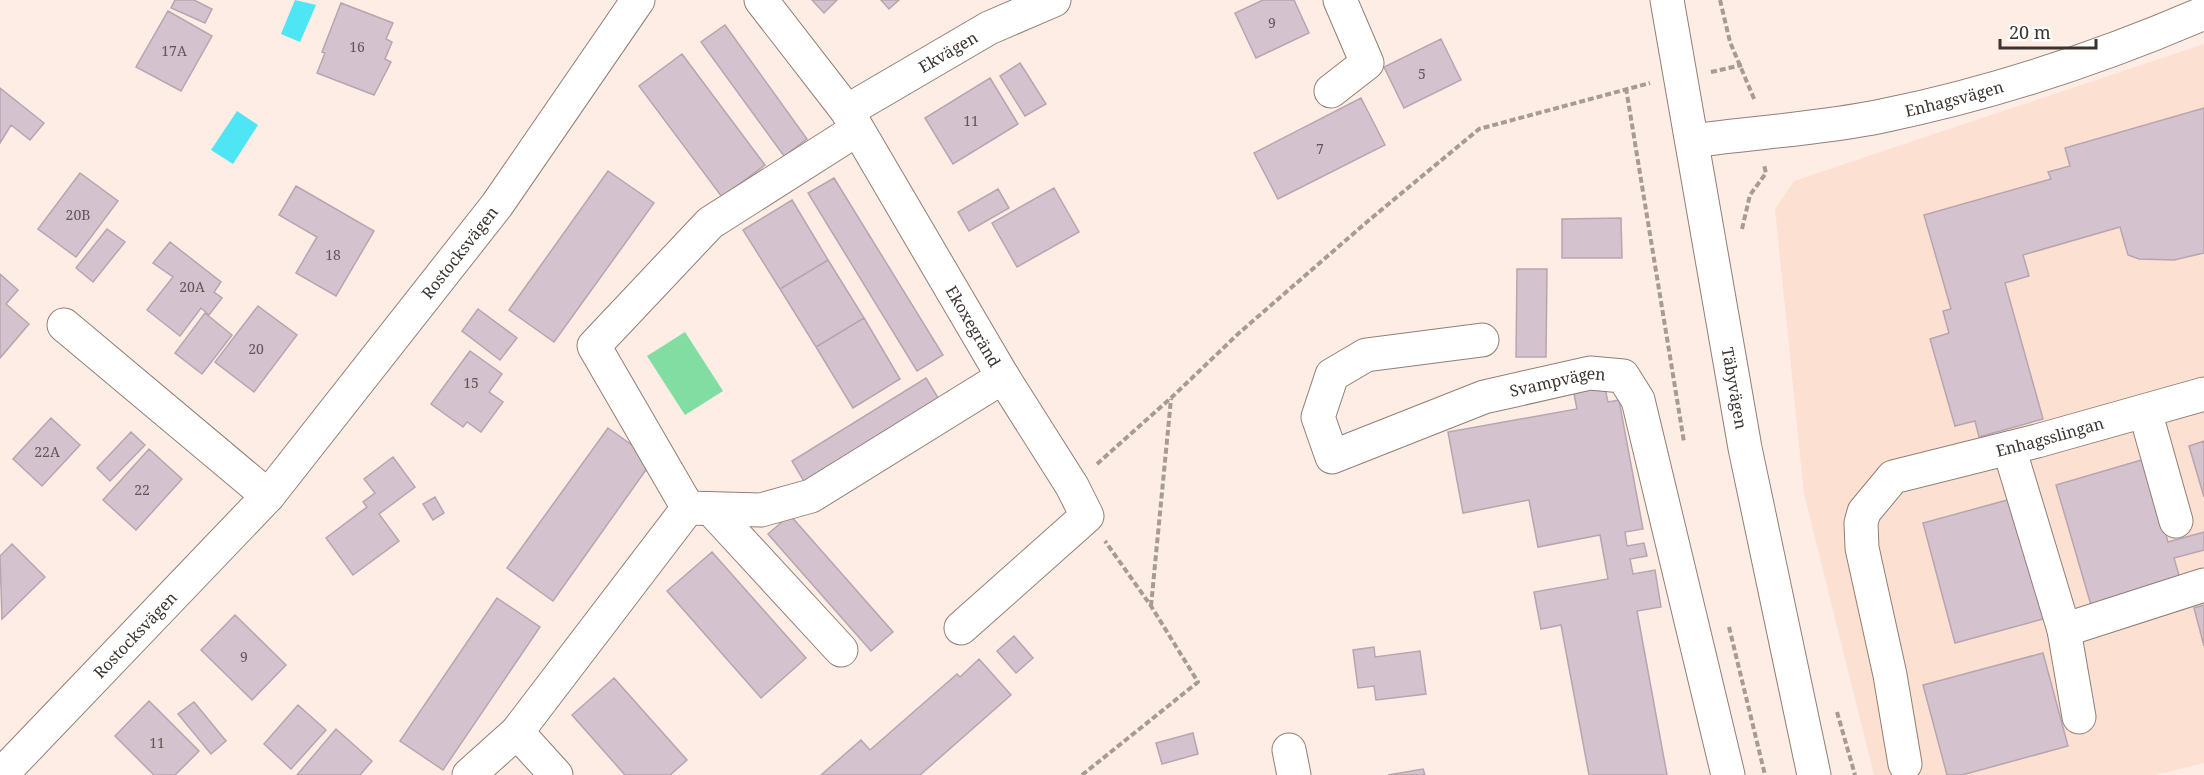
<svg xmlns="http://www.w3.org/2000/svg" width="2204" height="775" viewBox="0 0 2204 775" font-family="'Noto Serif',serif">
	<rect width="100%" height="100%" fill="#fdede4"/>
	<path fill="#fce1d2" d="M2204,44V763L2155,775H1874L1804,494L1775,209L1794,181Z"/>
	<path fill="#81dda1" d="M685,332L723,391L685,415L647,356Z"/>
	<path fill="#4ee5f5" d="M295,0L316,5L300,42L281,34Z
		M237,111L258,125L233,164L211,150Z"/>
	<path fill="#d4c2ce" stroke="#b7a5b0" stroke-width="1.5" d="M175,0H194L212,9L205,23L171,8Z
		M812,0H837L824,13Z
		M881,0H899L889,9Z
		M1263,0H1294L1309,33L1256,58L1235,13Z
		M341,3L393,23L386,39L392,42L385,59L391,62L374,95L317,73L325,53L322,52Z
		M168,11L212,36L181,91L136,67Z
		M725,25L807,139L784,156L701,42Z
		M1441,39L1461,80L1404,108L1384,67Z
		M682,54L765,165L722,197L639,86Z
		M1020,63L1046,104L1025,116L1000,76Z
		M990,78L1018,124L953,164L925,118Z
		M0,88L44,123L30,140L11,125L0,143Z
		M1361,98L1385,145L1278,199L1254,153Z
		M2204,108V253L2174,260L2139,259L2128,255L2120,227L2023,255L2029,276L2005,283L2043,419L1979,437L1975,421L1955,426L1930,339L1949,333L1943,311L1951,309L1924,215L2051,179L2048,172L2070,166L2065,148Z
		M608,171L654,203L554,342L509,310Z
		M80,173L118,201L76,257L38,229Z
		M834,178L943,355L917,371L808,193Z
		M296,186L374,231L336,296L296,273L317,237L279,215Z
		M1054,188L1079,232L1017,267L992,223Z
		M998,189L1009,208L969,231L958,212Z
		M792,200L828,260L780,289L743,230Z
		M1621,218L1622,258H1562V219Z
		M107,229L125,242L93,282L76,268Z
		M170,242L221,282L214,292L222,298L209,315L201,308L180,336L147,310L173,277L153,263Z
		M828,260L864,318L816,347L780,289Z
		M1517,269H1547L1546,357H1516Z
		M0,274L18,290L6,304L29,324L0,358Z
		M258,306L297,335L254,392L215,362Z
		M478,309L517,338L500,360L462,331Z
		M205,313L232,335L202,374L175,353Z
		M864,318L900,379L853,408L816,347Z
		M470,351L502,374L489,392L503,402L481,432L467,422L463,427L431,404Z
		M926,378L940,401L805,483L792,461Z
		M1604,384L1608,402L1619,400L1643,529L1625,532L1627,546L1644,543L1647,556L1630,559L1633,574L1655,570L1661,607L1637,611L1667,775H1589L1561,625L1541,629L1534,592L1608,579L1600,535L1538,547L1529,500L1463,513L1448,432L1577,409L1573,389Z
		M51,418L80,445L42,486L13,459Z
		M608,428L653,460L553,601L507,568Z
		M131,432L145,445L110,481L97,468Z
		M2204,441V497L2189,446Z
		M149,449L182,479L136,530L103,500Z
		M393,457L415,487L379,514L399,541L353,575L326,538L367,507L363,502L375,493L364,479Z
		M2145,459L2168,542L2204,532V550L2174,558L2180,579L2091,605L2056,485Z
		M435,497L444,513L433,520L423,504Z
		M2011,499L2043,619L1955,643L1923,523Z
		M790,515L893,632L871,651L768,534Z
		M12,544L45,577L2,619L0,556Z
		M712,552L806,658L761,698L667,591Z
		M497,598L540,627L443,770L400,741Z
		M2204,605V646L2194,608Z
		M235,615L286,665L252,700L201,650Z
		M1014,636L1033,658L1016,673L997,651Z
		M1374,647L1375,657L1420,651L1426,694L1376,700L1374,686L1358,688L1353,650Z
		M2043,653L2068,746L1962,775H1947L1923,685Z
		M979,659L1011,695L920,775H821L861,740L870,750L957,674L960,677Z
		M614,678L687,760L670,775H625L572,715Z
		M149,701L199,751L175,775H154L115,736Z
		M194,702L226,741L211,754L178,714Z
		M298,705L326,730L291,769L264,744Z
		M336,729L372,761L360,775H297Z
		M1193,733L1198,754L1162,764L1156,743Z
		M1423,769L1425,775H1388Z"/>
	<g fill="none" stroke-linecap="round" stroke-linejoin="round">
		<g stroke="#917f75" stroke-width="35">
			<g id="minor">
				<path id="s1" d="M761,0L847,111L1003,377L1072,486L1087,516L961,628"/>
				<path d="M1331,91L1367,63L1340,0"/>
				<path id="s2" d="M847,111L989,28L1054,0"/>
				<path id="s3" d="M1692,141C1755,132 1820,129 1882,116C1994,93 2100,58 2204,13"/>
				<path d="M64,325L268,496"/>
				<path id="s4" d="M1482,340L1366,355L1332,375L1318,417L1332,457L1484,397L1590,373L1623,376L1638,400L1728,775"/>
				<path d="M2145,411L2176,521"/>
				<path d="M2009,448L2064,630L2079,717"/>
				<path d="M688,508L761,510L811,496L1003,377"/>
				<path d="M711,509L841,650"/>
				<path d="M2064,630L2204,585"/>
				<path d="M517,732L556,775"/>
				<path d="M1289,750L1294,775"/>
				<path id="s5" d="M1905,764L1890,675L1862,548L1861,523L1864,512L1893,477L2037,441L2204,394"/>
				<path id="s6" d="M1,775L268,496L497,205L638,0"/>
				<path d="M469,775L517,732L688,508L594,346L710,223L856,130"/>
			</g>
		</g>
		<g stroke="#917f75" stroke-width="35">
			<g id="major">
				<path id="s7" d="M1667,0L1745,448L1814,775"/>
			</g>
		</g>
		<path stroke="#a89b94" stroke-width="4" stroke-dasharray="6 3" stroke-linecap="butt" d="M1720,0L1730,42L1755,101
			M1711,72L1742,65
			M1626,88L1684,442
			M1742,229L1750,195L1766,173L1764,165
			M1097,464L1171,398L1239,333L1368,221L1479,129L1650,83
			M1151,606L1171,399
			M1729,627L1765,775
			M1837,712L1855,775
			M1082,775L1198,682L1151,606L1105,541"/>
		<use href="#minor" stroke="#fff" stroke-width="33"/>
		<use href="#major" stroke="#fff" stroke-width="33"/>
	</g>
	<g text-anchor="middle" stroke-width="4.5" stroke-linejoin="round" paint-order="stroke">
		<g font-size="14" fill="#615757">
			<text x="1272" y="28">9</text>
			<text x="357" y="52">16</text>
			<text x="174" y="56">17A</text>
			<text x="1422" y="79">5</text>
			<text x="971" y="126">11</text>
			<text x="1320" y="154">7</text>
			<text x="78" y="220">20B</text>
			<text x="333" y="260">18</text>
			<text x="192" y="292">20A</text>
			<text x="256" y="354">20</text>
			<text x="471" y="388">15</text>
			<text x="47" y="457">22A</text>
			<text x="142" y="495">22</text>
			<text x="244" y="662">9</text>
			<text x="157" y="748">11</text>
		</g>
		<g font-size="16" fill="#3b332f" stroke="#fefefe">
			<text dy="6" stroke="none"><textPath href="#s2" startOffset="117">Ekvägen</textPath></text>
			<text dy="6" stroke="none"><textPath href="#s3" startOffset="266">Enhagsvägen</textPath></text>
			<text dy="6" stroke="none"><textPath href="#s6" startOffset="696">Rostocksvägen</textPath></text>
			<text dy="6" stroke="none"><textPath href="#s1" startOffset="390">Ekoxegränd</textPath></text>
			<text dy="6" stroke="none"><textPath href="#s4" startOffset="482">Svampvägen</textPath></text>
			<text dy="6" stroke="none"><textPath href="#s7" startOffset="394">Täbyvägen</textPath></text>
			<text dy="6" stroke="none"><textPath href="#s5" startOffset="464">Enhagsslingan</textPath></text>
			<text dy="6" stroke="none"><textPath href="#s6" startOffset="194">Rostocksvägen</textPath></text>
		</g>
	</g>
	<path d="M2000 39v9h96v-9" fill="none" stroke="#3b332f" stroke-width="3"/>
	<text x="2009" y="39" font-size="18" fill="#3b332f" stroke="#fefefe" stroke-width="4.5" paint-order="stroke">20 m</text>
</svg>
